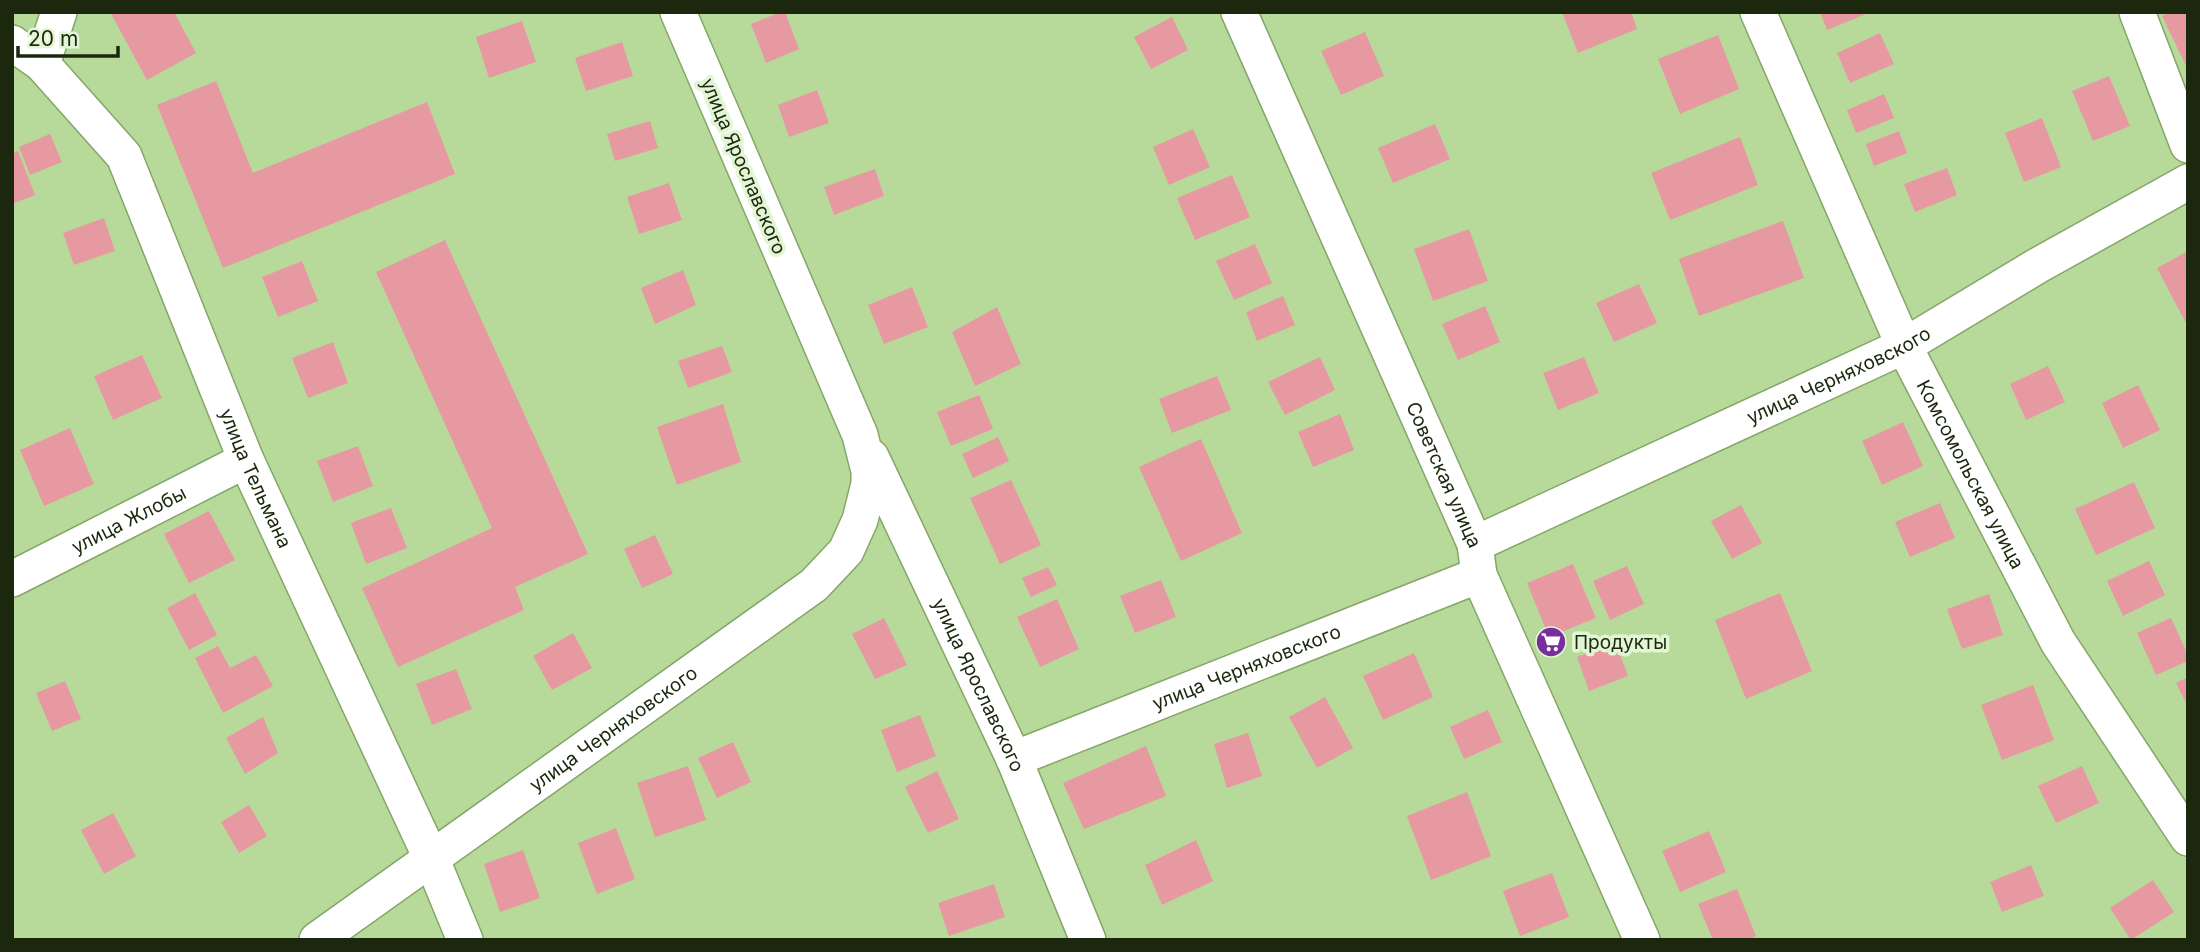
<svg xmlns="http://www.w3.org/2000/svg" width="2200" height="952" viewBox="0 0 2200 952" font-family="Inter,sans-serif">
	<rect width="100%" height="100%" fill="#b7da9a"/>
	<path fill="#e799a2" d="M110,12H174L196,53L147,80Z
		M781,12H785L799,49L766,63L751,24Z
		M1562,12H1631L1637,29L1578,53Z
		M1820,12H1871L1827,30Z
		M2169,12H2188V70L2162,16Z
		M1172,17L1188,50L1151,69L1134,37Z
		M522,21L536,62L489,78L476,37Z
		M1365,32L1384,76L1341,95L1321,51Z
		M1880,33L1894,64L1850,83L1837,53Z
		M1718,35L1739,89L1680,114L1658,59Z
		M622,42L633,76L586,91L575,58Z
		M2109,76L2130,126L2093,141L2072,91Z
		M216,81L253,173L427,102L455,174L223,268L157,105Z
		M817,90L829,123L789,137L778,105Z
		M1884,94L1894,118L1856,133L1847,110Z
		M2042,118L2061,167L2024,182L2005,133Z
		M650,121L658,148L615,161L607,134Z
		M1435,124L1450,159L1393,183L1378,148Z
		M1193,129L1210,167L1169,185L1153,147Z
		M1899,131L1907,153L1874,166L1866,144Z
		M50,134L62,162L30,175L19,147Z
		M1740,137L1758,185L1670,220L1651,173Z
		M18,151L35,195L12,204V154Z
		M1947,168L1957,195L1915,212L1904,184Z
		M875,169L884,196L834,215L824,187Z
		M1232,175L1250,217L1195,240L1177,198Z
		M669,183L682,220L639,234L627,197Z
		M104,218L115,251L74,265L63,233Z
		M1783,221L1804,278L1699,316L1679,259Z
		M1469,229L1488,281L1433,301L1414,249Z
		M445,240L588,554L515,587L524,610L398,667L362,588L492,528L376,272Z
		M1255,244L1272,283L1234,300L1216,261Z
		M2188,251V327L2157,268Z
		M302,261L318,301L278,317L262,277Z
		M683,270L696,305L655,324L641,288Z
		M1639,284L1657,323L1614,342L1596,303Z
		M912,287L928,327L884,344L868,305Z
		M1283,296L1295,325L1257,341L1246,312Z
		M1485,306L1500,342L1458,360L1442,324Z
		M997,307L1021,364L975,386L952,332Z
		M333,342L348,383L308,398L292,358Z
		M722,346L732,372L688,388L678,361Z
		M142,355L162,398L113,420L94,376Z
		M1320,357L1335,390L1285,415L1268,382Z
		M1584,357L1599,393L1558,410L1543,373Z
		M2048,366L2065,402L2026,420L2010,384Z
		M1217,376L1231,410L1172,433L1159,399Z
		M2138,385L2160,430L2123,448L2102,403Z
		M979,395L993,429L951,446L937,412Z
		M723,404L741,462L677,485L657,427Z
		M1340,414L1354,450L1313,467L1298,432Z
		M1903,422L1923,466L1882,485L1862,441Z
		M70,428L94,484L44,506L20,450Z
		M998,437L1009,461L973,478L962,454Z
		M1201,439L1242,533L1181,561L1139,467Z
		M358,446L373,486L333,502L317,461Z
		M1011,480L1041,545L1000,564L970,498Z
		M2134,482L2155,528L2096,555L2075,509Z
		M1940,503L1955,538L1910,557L1895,522Z
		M1741,505L1762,543L1732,559L1711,521Z
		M391,508L407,548L366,564L351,523Z
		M209,511L235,560L189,583L164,534Z
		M655,535L673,574L642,588L624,549Z
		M2149,561L2165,595L2123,616L2107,581Z
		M1573,564L1596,618L1549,637L1527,583Z
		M1627,566L1644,604L1610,620L1593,581Z
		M1048,567L1057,585L1031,597L1022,578Z
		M1161,580L1176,617L1135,633L1120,596Z
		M195,593L217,635L189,650L167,608Z
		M1780,593L1812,671L1746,699L1715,620Z
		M1989,594L2003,635L1962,649L1947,609Z
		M1057,599L1079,649L1040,667L1017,617Z
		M884,618L907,665L875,679L852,634Z
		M2171,618L2188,655V661L2156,675L2137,633Z
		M573,633L592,668L552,690L533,656Z
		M1616,643L1628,676L1589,691L1577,657Z
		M218,646L230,668L256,655L273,686L223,713L195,658Z
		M1414,653L1433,697L1383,720L1363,676Z
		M456,669L472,709L432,725L416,684Z
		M2188,677V707L2176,683Z
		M65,681L81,719L52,731L36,693Z
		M2033,685L2054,740L2002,760L1981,705Z
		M1325,697L1353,748L1317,768L1289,717Z
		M1488,710L1502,742L1464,759L1450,727Z
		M920,715L936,756L897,772L881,730Z
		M263,717L278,753L245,774L226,738Z
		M1248,733L1262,776L1227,788L1214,744Z
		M733,742L751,782L717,798L698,758Z
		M1146,746L1166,796L1084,829L1063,783Z
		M688,766L706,820L655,837L637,783Z
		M2082,766L2099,803L2056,823L2038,786Z
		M937,771L959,819L928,833L905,787Z
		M1467,792L1491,856L1431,880L1407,816Z
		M249,805L267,836L239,853L221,822Z
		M113,813L136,856L104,874L81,830Z
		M616,828L635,879L597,894L578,843Z
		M1709,831L1726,872L1680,892L1662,851Z
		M1196,840L1213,881L1162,905L1145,865Z
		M523,850L540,898L500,912L484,864Z
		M2031,865L2044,896L2002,912L1990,882Z
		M1552,873L1569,917L1520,936L1503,891Z
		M2153,880L2174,912L2131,940L2110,908Z
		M994,884L1005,917L949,936L938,903Z
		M1737,889L1756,936L1747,940H1713L1698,904Z"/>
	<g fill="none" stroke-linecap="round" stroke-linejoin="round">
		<g stroke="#84a668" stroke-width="38">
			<g id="minor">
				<path id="s1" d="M1239,12L1475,544L1479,575L1642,940"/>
				<path id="s2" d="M1758,12L1904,346L2058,642L2188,838"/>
				<path d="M2137,12L2188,145"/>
				<path id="s3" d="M12,43L42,64L124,156L246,460L432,860L465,940"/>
				<path d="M42,64L59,12"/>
				<path id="s4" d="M871,457L1014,759L1088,940"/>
				<path id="s5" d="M1475,544L1904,346L2037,266L2188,182"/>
				<path id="s6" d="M12,579L246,460"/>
				<path id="s7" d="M1014,759L1479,575"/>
				<path id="s8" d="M317,940L814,585L846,551L860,520L869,484V471L860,435L678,12"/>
			</g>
		</g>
		<use href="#minor" stroke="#fff" stroke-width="35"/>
	</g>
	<defs>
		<g id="supermarket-disc" transform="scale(1.575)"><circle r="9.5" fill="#792ea0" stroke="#e2f5d4"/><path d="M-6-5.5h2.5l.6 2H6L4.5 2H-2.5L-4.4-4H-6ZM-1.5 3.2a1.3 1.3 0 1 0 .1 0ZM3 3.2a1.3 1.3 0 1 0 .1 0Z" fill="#fff"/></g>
	</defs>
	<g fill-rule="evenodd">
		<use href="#supermarket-disc" x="1551" y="642"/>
	</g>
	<g text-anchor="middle" stroke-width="7" stroke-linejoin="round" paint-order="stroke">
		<g font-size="19" fill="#1b280e" stroke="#e2f5d4">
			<text transform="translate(744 166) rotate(67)" y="7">улица Ярославского</text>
			<text dy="7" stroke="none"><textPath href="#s5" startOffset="401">улица Черняховского</textPath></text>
			<text dy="7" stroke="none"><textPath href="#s2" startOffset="509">Комсомольская улица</textPath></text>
			<text dy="7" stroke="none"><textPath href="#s1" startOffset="506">Советская улица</textPath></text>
			<text dy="7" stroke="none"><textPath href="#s3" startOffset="508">улица Тельмана</textPath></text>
			<text dy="7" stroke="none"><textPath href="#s6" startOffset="131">улица Жлобы</textPath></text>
			<text dy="7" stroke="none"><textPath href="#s7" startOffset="250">улица Черняховского</textPath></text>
			<text dy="7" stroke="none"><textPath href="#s4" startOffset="252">улица Ярославского</textPath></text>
			<text dy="7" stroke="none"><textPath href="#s8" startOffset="364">улица Черняховского</textPath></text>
		</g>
		<g font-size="19" fill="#1b280e" stroke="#e2f5d4" text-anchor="start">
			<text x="1574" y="649">Продукты</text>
		</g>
	</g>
	<rect width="2200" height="952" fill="none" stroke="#1b280e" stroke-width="28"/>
	<path d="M18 46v10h100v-10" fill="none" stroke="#1b280e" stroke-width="3.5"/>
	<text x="28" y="46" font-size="21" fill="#1b280e" stroke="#e2f5d4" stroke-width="5" paint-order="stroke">20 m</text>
</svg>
